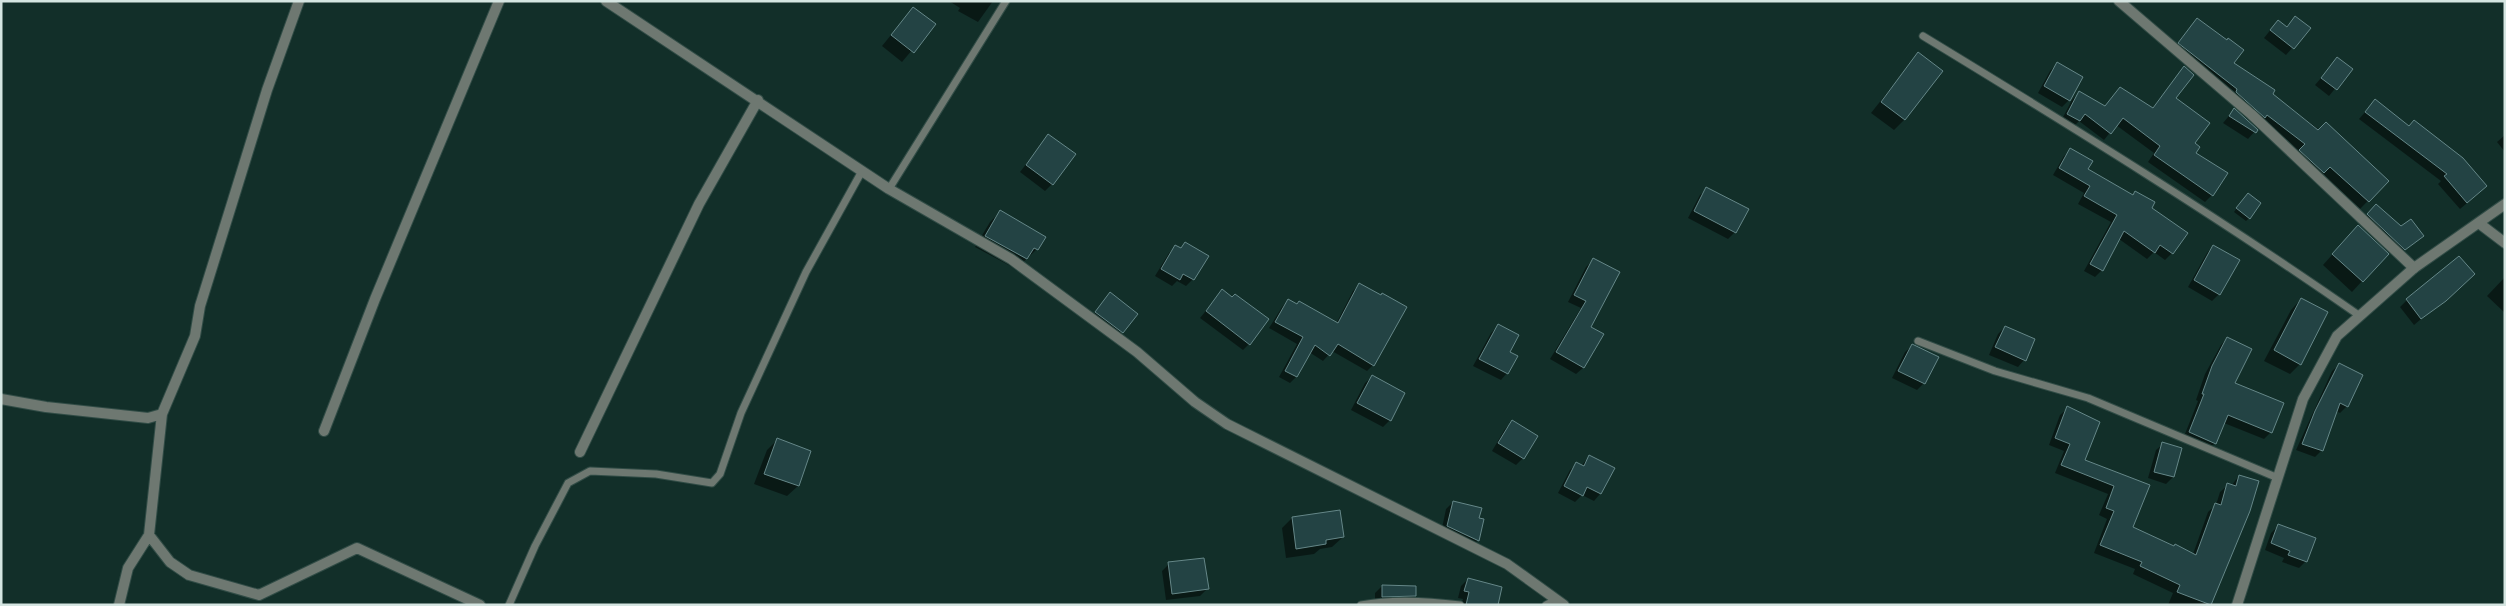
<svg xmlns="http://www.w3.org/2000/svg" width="2506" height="606" viewBox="0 0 2506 606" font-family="'Golos Text',sans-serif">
	<rect width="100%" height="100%" fill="#122f29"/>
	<path fill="#0007" d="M949,1H993L978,22L958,11L960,8Z
		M913,8L934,24L902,62L882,46Z
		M2295,18L2309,29L2286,55L2264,38L2272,28L2286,27Z
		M2197,19L2232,64L2387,181L2360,209L2322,174L2315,180L2299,152L2171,51Z
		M1918,54L1904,120L1894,130L1871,113Z
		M2057,64L2069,100L2062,107L2038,93L2050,71Z
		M2333,64L2351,69L2329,96L2315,85Z
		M2184,68L2175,99L2212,195L2205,202L2148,162L2154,153L2116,125L2104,140L2079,121L2072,128L2061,121L2072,100L2079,93L2104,107L2120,88L2152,109Z
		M2375,101L2479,193L2460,209L2438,184L2441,181L2359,119Z
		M2234,110L2256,130L2248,139L2223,123Z
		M2505,135V152L2497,142Z
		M1048,136L1052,184L1045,191L1020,172Z
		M2071,150L2086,170L2133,196L2150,209L2172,253L2165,260L2154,252L2147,259L2119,239L2102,270L2095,277L2084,271L2111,222L2078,204L2084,193L2053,175L2064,156Z
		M1707,189L1735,232L1728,239L1688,218L1700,195Z
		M2245,197L2249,218L2246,221L2234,212Z
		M2376,206L2401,228L2422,236L2397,256L2361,222Z
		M1001,211L1037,249L1016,269L975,247L990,222Z
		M2348,237L2387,254L2352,292L2323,265Z
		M1185,244L1193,279L1186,286L1177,281L1172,286L1155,276L1169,253L1176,246L1180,249Z
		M2213,246L2219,294L2212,301L2188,287L2207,253Z
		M1593,260L1590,327L1602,335L1583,368L1576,374L1550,359L1581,308L1568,302L1586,267Z
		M2505,277V313L2487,296Z
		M2466,281L2414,325L2400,307L2407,300Z
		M1359,285L1373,365L1367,371L1332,351L1323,361L1309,352L1296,377L1290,383L1279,377L1297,344L1269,328L1282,307L1288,300L1336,324L1353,291Z
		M1222,291L1249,344L1243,350L1200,318Z
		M1110,294L1136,314L1115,339L1089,320Z
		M2301,299L2300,364L2290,374L2264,361L2291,310Z
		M1498,326L1509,353L1507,373L1501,380L1473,366L1491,333Z
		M2005,327L2033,340L2024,360L2018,367L1989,355L1998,334Z
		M2227,338L2233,383L2271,432L2264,439L2224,423L2215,443L2208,450L2183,439L2198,401L2196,400L2205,374L2221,345Z
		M1912,346L1924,383L1917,390L1892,378L1905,352Z
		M2339,365L2347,406L2340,413L2336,411L2322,450L2315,457L2296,450L2332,371Z
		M1372,377L1390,420L1383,427L1351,410L1365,383Z
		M2068,408L2084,460L2148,485L2132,527L2193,554L2208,512L2216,505L2220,492L2228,485L2231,486L2239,476L2249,510L2210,605H2168L2173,593L2133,574L2135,569L2094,553L2107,519L2099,515L2108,494L2055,473L2064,451L2049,445L2060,415Z
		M1512,422L1523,458L1516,465L1492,451L1505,429Z
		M777,440L810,452L798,486L787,496L754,484L767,450Z
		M2163,444L2173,477L2166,484L2148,478L2156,450Z
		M1589,457L1600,494L1594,501L1582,495L1575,502L1558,493L1570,470L1577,463L1581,466Z
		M1453,502L1478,540L1471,547L1441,533L1446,509Z
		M1292,518L1343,537L1332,547L1320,549L1314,554L1286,558L1282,528Z
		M2278,526L2306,561L2299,568L2282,562L2284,558L2265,550L2271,533Z
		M1169,564L1207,589L1200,596L1166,600L1162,571Z
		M1468,579L1496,605H1461L1463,599L1458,598L1461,586Z
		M1382,586L1415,596L1408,603H1375V593Z"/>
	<path fill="#234344" stroke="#658788" d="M913,7L936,24L914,53L891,35Z
		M2295,16L2311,28L2294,49L2270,30L2278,20L2287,27Z
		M2197,18L2227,40L2228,38L2244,50L2234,63L2275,90L2273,94L2318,130L2326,122L2389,181L2369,202L2330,167L2324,173L2299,150L2305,144L2267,115L2265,118L2236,92L2237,89L2178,43Z
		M1918,52L1943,71L1905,120L1881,102Z
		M2337,57L2353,69L2337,90L2321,78Z
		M2057,62L2083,77L2070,101L2044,86Z
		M2184,66L2194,75L2176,98L2210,123L2195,143L2200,147L2196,153L2228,173L2213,196L2154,155L2160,146L2123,118L2111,134L2085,114L2080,121L2067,114L2079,91L2105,106L2120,87L2153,108Z
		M2375,99L2409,126L2414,120L2463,158L2487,186L2467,203L2444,176L2447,174L2365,112Z
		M2234,108L2258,130L2256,133L2229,116Z
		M1048,134L1076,154L1053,185L1026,165Z
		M2070,148L2093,161L2088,169L2133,195L2135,191L2155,202L2152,208L2188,233L2173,254L2160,245L2155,253L2124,231L2103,271L2090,264L2117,215L2084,196L2090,186L2059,168Z
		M1706,187L1749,209L1736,233L1694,211Z
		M2248,193L2261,203L2250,219L2236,208Z
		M2376,204L2401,226L2411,219L2424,236L2405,250L2367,214Z
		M1000,210L1046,237L1038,250L1034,248L1027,259L985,236Z
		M2358,225L2389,254L2363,282L2332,254Z
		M1185,242L1209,256L1194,280L1183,274L1180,280L1161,269L1175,245L1181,248Z
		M2213,245L2240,260L2220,295L2194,280Z
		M2459,256L2475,274L2446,301L2421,319L2406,299Z
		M1593,258L1620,272L1591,327L1604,334L1584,368L1556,352L1586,301L1574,295Z
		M1359,283L1381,295L1382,293L1407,307L1374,366L1338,344L1330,356L1315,345L1297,377L1285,371L1303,337L1275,322L1288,299L1297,304L1299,301L1338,323Z
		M1222,289L1232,297L1235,294L1269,319L1250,345L1206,311Z
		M1110,292L1138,314L1123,333L1095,312Z
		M2301,298L2328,312L2301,365L2274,350Z
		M1498,324L1519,335L1510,352L1518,356L1508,374L1479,359Z
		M2005,326L2035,339L2026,361L1995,347Z
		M2227,337L2252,349L2235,383L2284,403L2272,433L2228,415L2216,444L2189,432L2204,394H2202L2212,366Z
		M1912,344L1939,357L1925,384L1898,371Z
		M2339,363L2363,375L2348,407L2340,403L2323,451L2302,444L2315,411Z
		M1372,375L1405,393L1391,421L1357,403Z
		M2067,406L2100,422L2085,460L2150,485L2133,527L2174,546L2175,544L2196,555L2215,503L2221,505L2227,483L2236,486L2239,475L2259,481L2250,511L2211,605L2177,592L2180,585L2140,566L2142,562L2100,545L2114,511L2106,508L2114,486L2061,465L2070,444L2055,438Z
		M1512,420L1538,436L1524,459L1498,443Z
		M777,438L811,451L799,486L764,474Z
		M2162,442L2182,448L2174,477L2154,472Z
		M1589,455L1615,468L1601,494L1587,487L1583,496L1564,486L1576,462L1584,466Z
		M1453,501L1482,508L1479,518L1484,519L1479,541L1447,526Z
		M1340,510L1344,537L1326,540V544L1296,549L1292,517Z
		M2278,524L2316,538L2307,562L2288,555L2290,551L2271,543Z
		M1204,558L1209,589L1172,594L1168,562Z
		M1468,578L1502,587L1498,605H1466L1469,592L1464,591Z
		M1382,585L1416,586V596L1382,597Z"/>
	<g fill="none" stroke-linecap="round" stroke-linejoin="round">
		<g stroke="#314c46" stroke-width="9">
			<path id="service" d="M1923,36C2071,126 2218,217 2360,316
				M889,189L1006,1
				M1918,341L1995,371L2088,398L2278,478
				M509,605L535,546L568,483L590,471L656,474L712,483L720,474L741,413L806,272L862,171
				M1361,605C1392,599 1428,601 1460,605
				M1546,605L1556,600"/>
		</g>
		<g stroke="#314c46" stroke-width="12">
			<path id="minor" d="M606,1L889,189L1011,259L1137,352L1195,402L1227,424L1507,564L1564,605
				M2119,1L2251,114L2414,268
				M2480,224L2505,243
				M1,399L46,407L148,418L162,414L195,336L200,306L233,200L267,90L299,1
				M324,431L375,299L499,1
				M580,452L699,204L758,100
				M149,535L170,562L189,575L259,595L357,548L480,605
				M119,605L128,568L149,535L162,414"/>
		</g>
		<g stroke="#314c46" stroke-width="12">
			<path id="tertiary" d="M2237,605L2303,399L2337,336L2414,268L2505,204"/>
		</g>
		<use href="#service" stroke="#6e7871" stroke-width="7"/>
		<use href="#minor" stroke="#6e7871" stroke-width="10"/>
		<use href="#tertiary" stroke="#6e7871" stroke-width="10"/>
	</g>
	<rect width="2506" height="606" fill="none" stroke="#d5e5e1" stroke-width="5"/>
</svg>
